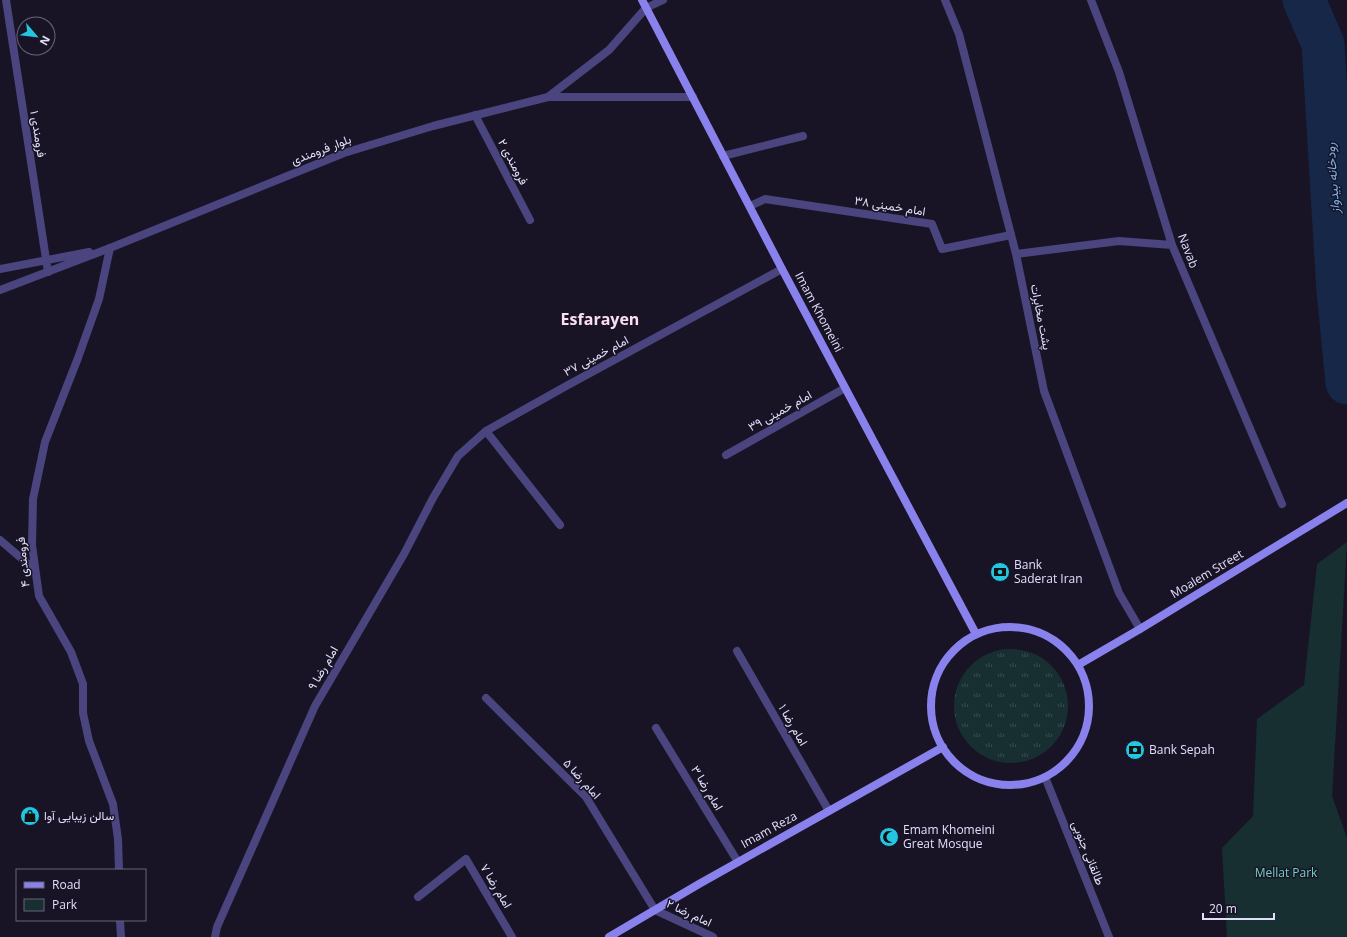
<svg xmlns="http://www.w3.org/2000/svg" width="1347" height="937" viewBox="0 0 1347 937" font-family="'Open Sans',Vazirmatn,sans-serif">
	<defs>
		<pattern id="grass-tufts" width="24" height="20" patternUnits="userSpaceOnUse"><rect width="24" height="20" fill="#172f30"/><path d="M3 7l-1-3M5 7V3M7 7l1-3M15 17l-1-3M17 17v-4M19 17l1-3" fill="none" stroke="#384d4f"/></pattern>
	</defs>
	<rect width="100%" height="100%" fill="#181426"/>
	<path fill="url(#grass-tufts)" d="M954 706a57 57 0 1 1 114 0a57 57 0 1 1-114 0Z"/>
	<path fill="#172f30" d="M1347,542L1332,796L1347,838V937H1227L1222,848L1253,816L1257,719L1304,685L1317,564Z"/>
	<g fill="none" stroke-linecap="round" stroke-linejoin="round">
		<path stroke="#162748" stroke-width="43" d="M1304,0L1323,44L1338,291L1347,383"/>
		<path stroke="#4a457f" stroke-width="8" d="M723,156L803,136
			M750,206L765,199L932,224L942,249L1011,235
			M726,455L845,388
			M737,651L829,811
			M486,698L586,797L655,910
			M656,728L738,862
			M418,897L466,859L512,937"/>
		<path stroke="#4a457f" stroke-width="8" d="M6,0L48,272
			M945,0L959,34L1016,254L1044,391L1119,593L1140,629
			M1091,0L1119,72L1172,245L1282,504
			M646,8L663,0
			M475,115L530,220
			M110,248L99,299L78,358L45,442L33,499L32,545L39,596L71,652L83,684V713L89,741L113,804L118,839L119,870
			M1016,254L1119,241L1172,245
			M486,431L560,525
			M0,540L35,570
			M655,910L713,937
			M120,920L121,937
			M215,937L217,927L315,706L404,554L433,498L458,456L486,431L568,385L782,269"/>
		<path stroke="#4a457f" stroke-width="8" d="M548,97L609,50L646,8
			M0,269L89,252
			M0,290L110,248L344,153L433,126L548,97H693
			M1045,777L1109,937"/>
		<path stroke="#8982ed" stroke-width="8" d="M642,0L782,269L976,634
			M931 706a79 79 0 1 1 158 0a79 79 0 1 1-158 0Z
			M1078,665L1140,629L1347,503
			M609,937L699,884L943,747"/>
	</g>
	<defs>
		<g id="bank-disc" transform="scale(1)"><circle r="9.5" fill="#24c5e0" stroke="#181426"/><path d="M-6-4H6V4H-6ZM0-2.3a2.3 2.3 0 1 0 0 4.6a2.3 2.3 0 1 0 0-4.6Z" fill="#111"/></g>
		<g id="shop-disc" transform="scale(1)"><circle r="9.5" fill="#24c5e0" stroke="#181426"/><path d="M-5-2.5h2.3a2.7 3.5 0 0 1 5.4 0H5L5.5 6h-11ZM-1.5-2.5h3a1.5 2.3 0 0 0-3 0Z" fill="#111"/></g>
		<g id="mosque-disc" transform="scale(1)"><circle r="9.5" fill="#24c5e0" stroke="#181426"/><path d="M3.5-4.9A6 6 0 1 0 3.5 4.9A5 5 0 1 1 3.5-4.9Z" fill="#111"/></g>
	</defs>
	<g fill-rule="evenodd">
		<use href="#bank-disc" x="1000" y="572"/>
		<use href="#bank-disc" x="1135" y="750"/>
		<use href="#shop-disc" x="30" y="816"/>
		<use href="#mosque-disc" x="889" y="837"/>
	</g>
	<g text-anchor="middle" stroke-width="3" stroke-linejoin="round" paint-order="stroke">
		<g font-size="12" fill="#e2defa" stroke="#181426">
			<text transform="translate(38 134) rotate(81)" y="4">فرومندی ۱</text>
			<text transform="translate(321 150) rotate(-21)" y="4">بلوار فرومندی</text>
			<text transform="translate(513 162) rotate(62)" y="4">فرومندی ۲</text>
			<text transform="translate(890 206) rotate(9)" y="4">امام خمینی ۳۸</text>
			<text transform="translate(1188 251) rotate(69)" y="4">Navab</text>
			<text transform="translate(819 312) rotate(62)" y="4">Imam Khomeini</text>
			<text transform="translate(1041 317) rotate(79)" y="4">پشت مخابرات</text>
			<text transform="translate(596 356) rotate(-28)" y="4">امام خمینی ۳۷</text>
			<text transform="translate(780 411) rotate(-29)" y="4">امام خمینی ۳۹</text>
			<text transform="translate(23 562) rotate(-96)" y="4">فرومندی ۴</text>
			<text transform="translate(1207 574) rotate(-31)" y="4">Moalem Street</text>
			<text transform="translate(323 668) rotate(-60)" y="4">امام رضا ۹</text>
			<text transform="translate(793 725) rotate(60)" y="4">امام رضا ۱</text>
			<text transform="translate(582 779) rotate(48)" y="4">امام رضا ۵</text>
			<text transform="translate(707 788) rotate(59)" y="4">امام رضا ۳</text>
			<text transform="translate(769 830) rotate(-29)" y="4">Imam Reza</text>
			<text transform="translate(1088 853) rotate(68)" y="4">طالقانی جنوبی</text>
			<text transform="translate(496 886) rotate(59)" y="4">امام رضا ۷</text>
			<text transform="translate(689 913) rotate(25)" y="4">امام رضا ۲</text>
		</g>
		<g font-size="12" fill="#e2defa" stroke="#181426" text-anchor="start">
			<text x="1014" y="569">Bank<tspan x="1014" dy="14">Saderat Iran</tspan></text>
			<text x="1149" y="754">Bank Sepah</text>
			<text x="44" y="820">سالن زیبایی آوا</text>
			<text x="903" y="834">Emam Khomeini<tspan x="903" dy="14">Great Mosque</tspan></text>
		</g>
		<g font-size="12" fill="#73d1be" stroke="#181426">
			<text x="1286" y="877">Mellat Park</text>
		</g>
		<g font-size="13" font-style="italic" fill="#7ab2ec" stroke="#181426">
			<text transform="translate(1332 178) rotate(-94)" y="5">رودخانه بیدواز</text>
		</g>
		<g font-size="16" font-weight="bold" fill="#fbdfef" stroke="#181426">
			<text x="600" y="325">Esfarayen</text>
		</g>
	</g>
	<rect x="16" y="869" width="130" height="52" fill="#181426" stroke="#69657b"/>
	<rect x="24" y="882" width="20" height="6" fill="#8982ed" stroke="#69657b"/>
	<text x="52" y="889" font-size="12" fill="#e2defa">Road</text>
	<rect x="24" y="899" width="20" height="12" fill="#172f30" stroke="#69657b"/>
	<text x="52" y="909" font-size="12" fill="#e2defa">Park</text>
	<g transform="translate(36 36) rotate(118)"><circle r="19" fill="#181426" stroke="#69657b"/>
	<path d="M0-3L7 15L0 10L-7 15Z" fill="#24c5e0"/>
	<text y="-6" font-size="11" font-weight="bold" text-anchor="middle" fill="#e2defa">N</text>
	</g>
	<path d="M1203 913v6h71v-6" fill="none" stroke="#e2defa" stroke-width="2"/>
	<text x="1209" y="913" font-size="12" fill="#e2defa" stroke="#181426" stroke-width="3" paint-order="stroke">20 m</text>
</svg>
